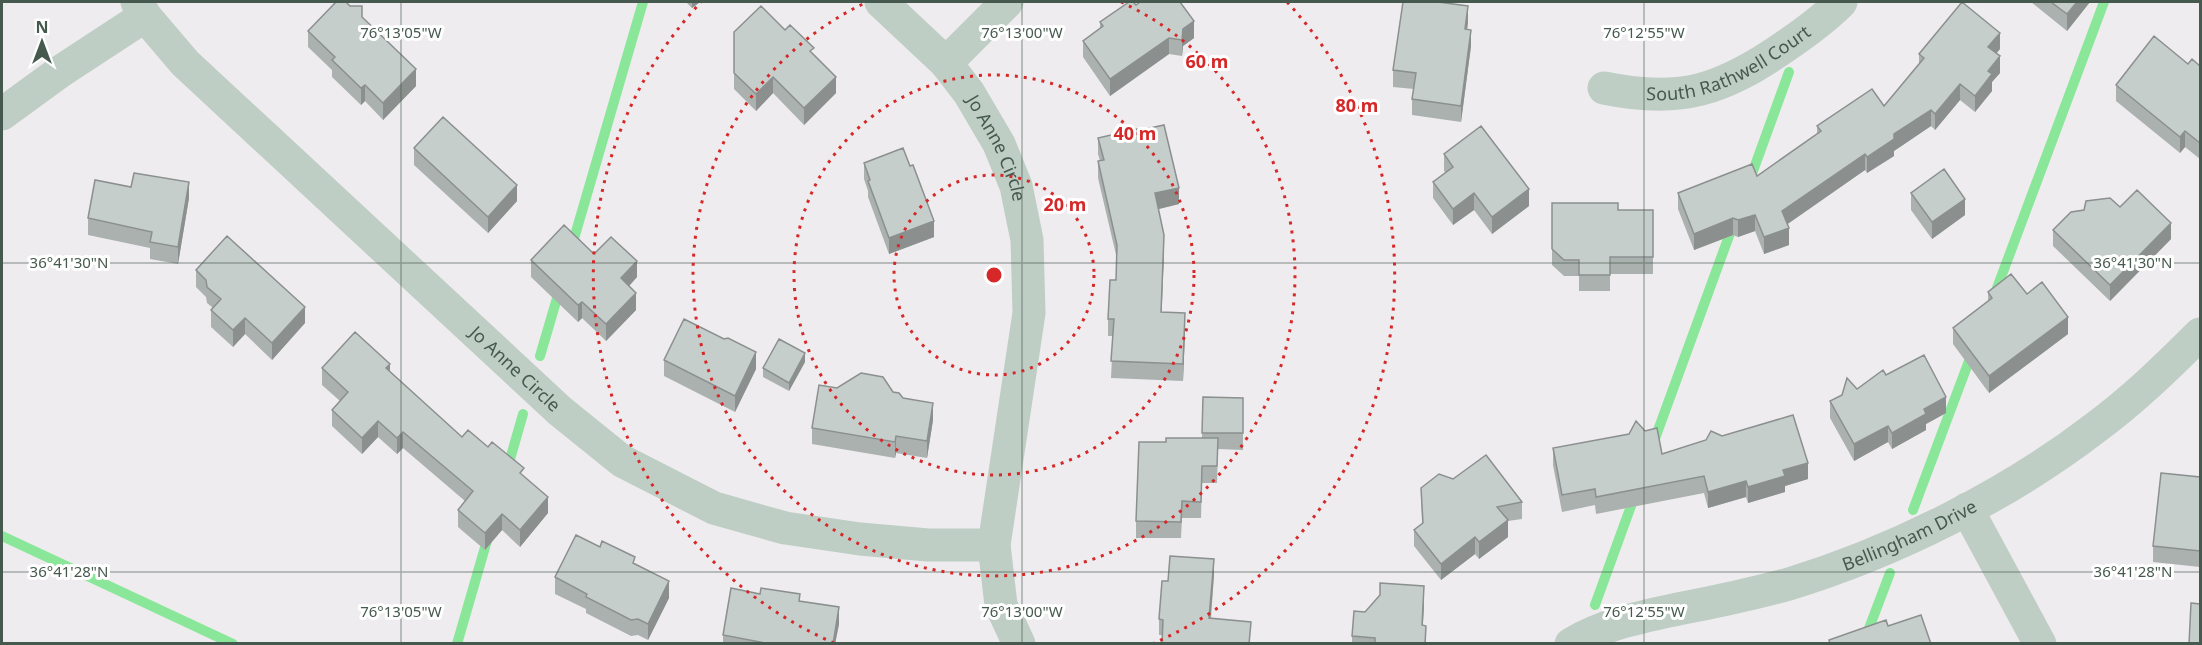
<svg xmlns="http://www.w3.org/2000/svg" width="2202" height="645" viewBox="0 0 2202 645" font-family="'Noto Sans',sans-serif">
	<rect width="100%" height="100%" fill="#efecef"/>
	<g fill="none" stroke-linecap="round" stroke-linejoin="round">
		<path stroke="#8ae79a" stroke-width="10" d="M1749,182L1789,72
			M571,249L643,2
			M1994,296L2104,2
			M540,356L560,288
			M1653,444L1733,225
			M507,470L523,414
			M1913,510L1972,353
			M2,536L233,644
			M1595,605L1635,495
			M457,644L488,537
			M1863,644L1890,573"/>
		<g stroke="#becec5" stroke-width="33">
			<path id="s1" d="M137,2L145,16L185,63L560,411L622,461L714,508L785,528L860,539L928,545H994"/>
			<path id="s2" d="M881,2L946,63L969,93L999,144L1016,186L1027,240L1029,313L994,545L1001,605L1019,644"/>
			<path d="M946,63L1007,2"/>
			<path id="s3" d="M1604,88C1681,104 1723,90 1787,45C1806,32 1825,18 1841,2"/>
			<path d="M2,114L61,71L145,16"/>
			<path d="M1967,509L2040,644"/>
			<path id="s4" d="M1571,644C1604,624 1641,617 1678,609C1715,602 1752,594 1789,584C1894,552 2008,495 2095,428C2133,400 2167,367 2200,334"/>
		</g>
	</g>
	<path fill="#aab1af" d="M686,2H700L692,8Z
		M2031,2H2090L2067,31Z
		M1136,5L1194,38L1183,46L1182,56L1169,54L1110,96L1083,57V41L1100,29V22Z
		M362,17L416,86L383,120L365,101L361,105L332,77V70L308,47V31Z
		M1468,22L1467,29L1471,46L1461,122L1412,115V99L1414,89L1393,87V70Z
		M785,30L814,55L836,93L804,125L773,93L756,111L734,89V32Z
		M2000,49L1996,54L2000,73L1992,82V91L1975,112L1960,100L1935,130L1931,126L1894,151V156L1867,173L1865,170L1787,224L1789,245L1764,254L1755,231L1738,237L1733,235L1694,250L1678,209V193L1757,176L1817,134V126L1884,106L1919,64V54Z
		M2188,64L2200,66V159L2185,147L2180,153L2116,101V85Z
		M1141,130L1179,204L1158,209L1164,252L1161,312L1185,330L1183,381L1111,378L1113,336H1108V319L1116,280L1117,259L1098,178V161H1100L1098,154V138Z
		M414,148L517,201L488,233L414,165Z
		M1444,154L1529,206L1492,234L1474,210L1453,225L1433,198V182L1446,173L1444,171Z
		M864,163L934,237L889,254L868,197V191L864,179Z
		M1911,193L1965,215L1932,239L1911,210Z
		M189,198L178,264L150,259V248L88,235V218Z
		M1552,203L1618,210H1653V274H1610V291H1579V276H1564L1552,265Z
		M2120,207L2171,239L2110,301L2053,246V230L2084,210Z
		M594,254L637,277L629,286L636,310L606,341L582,318L578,322L531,277V260Z
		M196,270L305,323L272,360L245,334L233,347L211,327V310L213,308L207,303L206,297L196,287Z
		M1988,292L2027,294L2068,334L1989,393L1953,344V328L1988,301Z
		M664,360L756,369L735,412L664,376Z
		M805,362L789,391L763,377V368Z
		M322,368L390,372L462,437L524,476L548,513L520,547L502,530L485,550L458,527V510L465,501L403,448L397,454L378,437L362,454L332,426V410L340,401L322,385Z
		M1886,375L1946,413L1926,424V430L1892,449L1888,442L1854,461L1830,418V401L1857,389Z
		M837,388L893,392L933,420L927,458L896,453L895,458L812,444V428Z
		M1203,397L1243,398V450L1218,449L1217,483H1202L1201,518H1182L1181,538H1136V521L1166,442L1202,438Z
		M1553,448L1662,454L1808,479L1785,486V492L1748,503L1746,497L1708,508L1704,493L1596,514L1595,505L1562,512L1553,465Z
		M2200,477V567L2153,562V546Z
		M1453,479L1522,502V519L1508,521V537L1479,559L1475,554L1441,580L1414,546V530L1422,523L1421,488Z
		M635,565L669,598L648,640L638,635L631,636L586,613V609L555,594V577Z
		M1214,575L1211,619L1251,638L1159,635V619L1168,581Z
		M800,601L839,624L835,644H723V635Z
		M1424,603L1423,625L1426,626V644H1352V636L1365,612Z"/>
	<path fill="#8b908f" d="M692,2H700L692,8Z
		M2077,2H2090L2067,31V14Z
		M1468,6V22L1465,46V29Z
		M1194,21V38L1183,46L1182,56V40L1183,29Z
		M1471,30V46L1461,122V106Z
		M2000,33V49L1988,63V47Z
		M1169,38V54L1110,96V79Z
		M2000,56V73L1992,82V91L1975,112V96L1988,71Z
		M416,69V86L383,120V103Z
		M773,77V93L756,111V94Z
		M836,77V93L804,125V108Z
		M1960,84V100L1935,130V114Z
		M365,85V101L361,105V88Z
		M1931,110V126L1894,151V156L1867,173V157L1894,134Z
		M2185,131V147L2180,153V137Z
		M1865,154V170L1782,228V211Z
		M189,182V198L178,264V247Z
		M517,185V201L488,233V217Z
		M1179,188V204L1155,210V193Z
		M1529,189V206L1492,234V217Z
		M1474,193V210L1453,225V209Z
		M1965,199V215L1932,239V222Z
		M1755,215V231L1738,237V220Z
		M1733,218V235L1694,250V234Z
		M934,221V237L889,254V238Z
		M2171,223V239L2110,301V285Z
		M1789,228V245L1764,254V237Z
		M1164,235V252L1161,329V312Z
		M637,261V277L621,295V278Z
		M636,293V310L606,341V324Z
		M582,302V318L578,322V305Z
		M305,307V323L272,360V343Z
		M1185,313V330L1183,381V364Z
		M2068,317V334L1989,393V376Z
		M245,318V334L233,347V330Z
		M756,352V369L735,412V396Z
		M805,353V362L789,391V383Z
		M390,364V380L386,368Z
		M1946,397V413L1926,424V430L1892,449V433L1924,409Z
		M933,403V420L927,458V441Z
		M378,421V437L362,454V438Z
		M1888,426V442L1854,461V444Z
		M403,432V448L397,454V438Z
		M896,436V453L895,458V442Z
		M1808,463V479L1785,486V492L1748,503V487L1783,470Z
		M1746,481V497L1708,508V492Z
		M548,497V513L520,547V530Z
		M502,514V530L485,550V533Z
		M1508,520V537L1479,559V542Z
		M1475,537V554L1441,580V564Z
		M1214,559V575L1209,635V618Z
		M669,581V598L648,640V624Z
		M1424,586V603L1422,642V625Z
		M839,607V624L835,644H833Z"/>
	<path fill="#c6cecc" stroke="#8b908f" stroke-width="1.5" d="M336,2H346L350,6H362V17L416,69L383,103L365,85L361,88L332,60L335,57L308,31Z
		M1129,2H1133L1136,5L1140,2H1180L1194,21L1183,29L1182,40L1169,38L1110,79L1083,41L1103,26L1100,22Z
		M1403,2H1438L1468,6L1465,29L1471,30L1461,106L1412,99L1416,73L1393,70Z
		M1962,2L2000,33L1988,47L2000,56L1988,71L1992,74L1975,96L1960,84L1935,114L1931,110L1894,134V139L1867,157L1865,154L1782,211L1789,228L1764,237L1755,215L1738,220L1733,218L1694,234L1678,193L1752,164L1757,176L1821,131L1817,126L1872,89L1884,106L1924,58L1919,54Z
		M2051,2H2077L2067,14Z
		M761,6L785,30L790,25L814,48L810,51L836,77L804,108L773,77L756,94L734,73V32Z
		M2154,36L2188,64L2192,59L2200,66V143L2185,131L2180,137L2116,85Z
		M443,117L517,185L488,217L414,148Z
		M1164,125L1179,188L1155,193L1164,235L1161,312L1185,313L1183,364L1111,361L1114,319H1108L1110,280H1116L1117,245L1098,161L1104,160L1098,138L1141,128V130Z
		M1481,126L1529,189L1492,217L1474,193L1453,209L1433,182L1453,167L1444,154Z
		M903,148L910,166L913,165L934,221L889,238L868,181L870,180L864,163Z
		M1944,169L1965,199L1932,222L1911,193Z
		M134,173L189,182L178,247L150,242L152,232L88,218L95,180L131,187Z
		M2137,190L2171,223L2110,285L2053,230L2071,212L2084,210L2086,201L2110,198L2120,207Z
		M1552,203H1618V210H1653V257H1610V275H1579V260H1564L1552,249Z
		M564,225L594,254L611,237L637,261L621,278L636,293L606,324L582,302L578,305L531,260Z
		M227,236L305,307L272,343L245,318L233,330L211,310L221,299L207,287L206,280L196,270Z
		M2011,274L2027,294L2042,282L2068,317L1989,376L1953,328L1992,298L1988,292Z
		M684,319L724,339L728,338L756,352L735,396L664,360Z
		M355,332L390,364L386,368L462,437L468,430L488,447L492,442L524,468L520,473L548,497L520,530L502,514L485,533L458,510L473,491L403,432L397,438L378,421L362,438L332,410L348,392L322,368Z
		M779,339L805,353L789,383L763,368Z
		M1924,355L1946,397L1924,409L1926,414L1892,433L1888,426L1854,444L1830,401L1842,395L1847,378L1857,389L1883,370L1886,375Z
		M861,373L883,377L893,392L899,393L903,398L933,403L927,441L896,436L895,442L812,428L819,385L837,388Z
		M1203,397L1243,398V433H1202Z
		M1793,415L1808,463L1783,470L1785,476L1748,487L1746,481L1708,492L1704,476L1596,497L1595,489L1562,495L1553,448L1629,434L1636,421L1645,431L1657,428L1662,454L1706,440L1711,431L1722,436Z
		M1166,438H1218L1217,466H1202L1201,502L1182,501L1181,522L1136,521L1139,442H1166Z
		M1486,455L1522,502L1497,507L1508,520L1479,542L1475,537L1441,564L1414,530L1423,523L1421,488L1439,474L1453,479Z
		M2161,473L2200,477V551L2153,546Z
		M576,535L600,547L602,541L635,557L633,563L669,581L648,624L638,619L631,620L586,597L587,594L555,577Z
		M1170,556L1214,559L1209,618L1251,622L1249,644H1162L1163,620L1159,619L1162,581H1168Z
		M1380,583L1424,586L1422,625L1426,626L1425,644H1375V638L1352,636L1354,611L1365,612L1380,595Z
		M731,588L760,594L761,588L800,594L799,601L839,607L833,644H770L723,635Z
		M2191,603L2200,604V644H2189Z
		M1921,615L1931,644H1830L1829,640L1886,620L1888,626Z"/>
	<path fill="none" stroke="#46594e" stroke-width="1.5" stroke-opacity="0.45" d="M401,2V644M1022,2V644M1644,2V644M2,263H2200M2,572H2200"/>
	<g fill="none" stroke="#d62828" stroke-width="3" stroke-dasharray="3 6">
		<circle cx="994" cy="275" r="100"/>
		<circle cx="994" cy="275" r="200"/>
		<path d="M1121 2A301 301 0 1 1 867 2"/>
		<path d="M834 643A401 401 0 0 1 701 2M1287 2A401 401 0 0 1 1154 643"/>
	</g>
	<g text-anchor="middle" stroke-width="6" stroke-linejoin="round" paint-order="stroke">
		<g font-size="18" fill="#46594e" stroke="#fff">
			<text dy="6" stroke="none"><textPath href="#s3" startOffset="132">South Rathwell Court</textPath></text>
			<text dy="6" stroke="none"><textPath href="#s2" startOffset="189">Jo Anne Circle</textPath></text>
			<text dy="6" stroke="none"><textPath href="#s1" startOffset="528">Jo Anne Circle</textPath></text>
			<text dy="6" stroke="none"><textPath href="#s4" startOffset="357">Bellingham Drive</textPath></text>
		</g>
	</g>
	<g font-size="15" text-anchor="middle" fill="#46594e" stroke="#fff" stroke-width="6" stroke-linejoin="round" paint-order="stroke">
		<text x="401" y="38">76°13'05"W</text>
		<text x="1022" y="38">76°13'00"W</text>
		<text x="1644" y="38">76°12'55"W</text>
		<text x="69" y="268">36°41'30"N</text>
		<text x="2133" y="268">36°41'30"N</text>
		<text x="69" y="577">36°41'28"N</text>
		<text x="2133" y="577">36°41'28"N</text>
		<text x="401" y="617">76°13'05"W</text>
		<text x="1022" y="617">76°13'00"W</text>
		<text x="1644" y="617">76°12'55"W</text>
	</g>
	<circle cx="994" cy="275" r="9" fill="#d62828" stroke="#fff" stroke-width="3"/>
	<g font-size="18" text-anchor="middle" font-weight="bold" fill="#d62828" stroke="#fff" stroke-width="6" stroke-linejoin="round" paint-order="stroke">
		<text x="1207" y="68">60 m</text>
		<text x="1357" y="112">80 m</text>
		<text x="1135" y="140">40 m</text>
		<text x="1065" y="211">20 m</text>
	</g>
	<rect width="2202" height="645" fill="none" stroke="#46594e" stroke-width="6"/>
	<g transform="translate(42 42)" stroke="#ffffff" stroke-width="4.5" paint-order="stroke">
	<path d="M0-4.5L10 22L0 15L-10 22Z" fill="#46594e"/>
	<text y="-9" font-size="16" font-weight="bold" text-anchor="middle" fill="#46594e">N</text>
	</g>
</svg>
